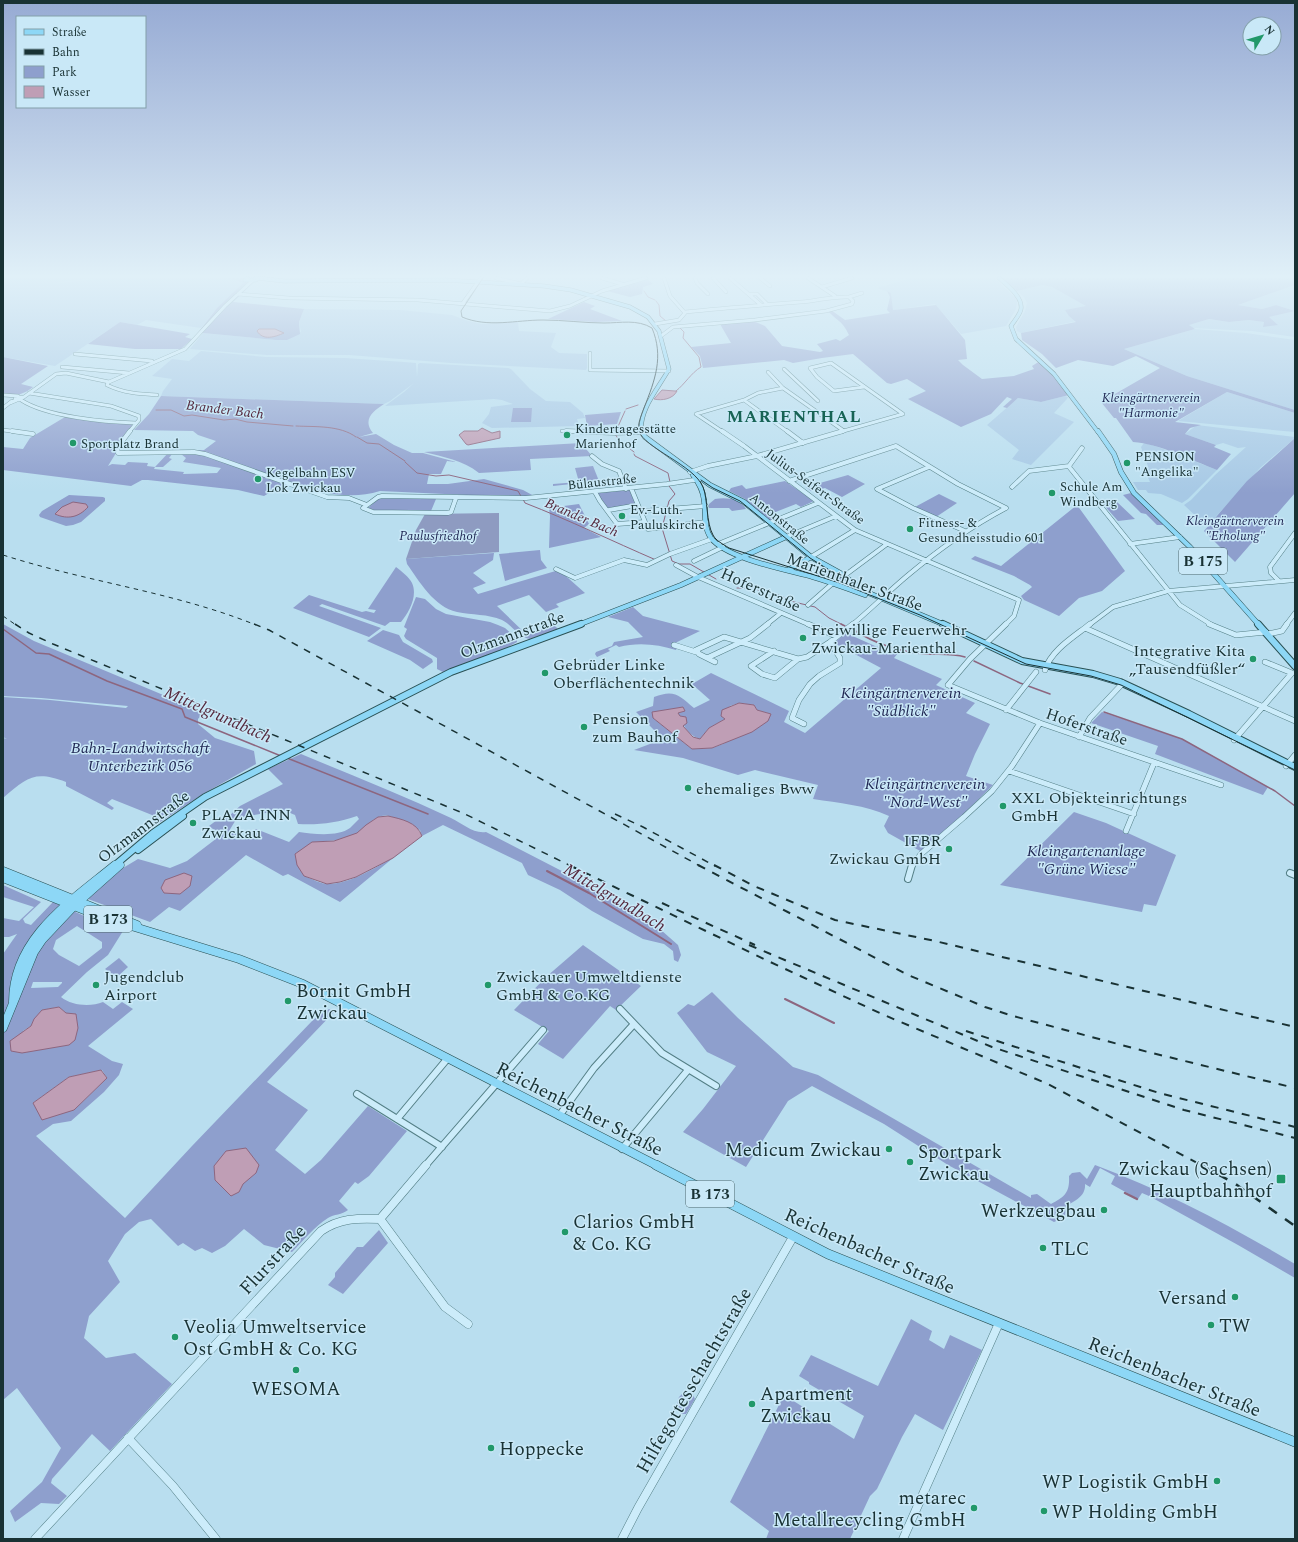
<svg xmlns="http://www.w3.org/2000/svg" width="1298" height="1542" viewBox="0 0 1298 1542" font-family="Spectral,serif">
	<rect width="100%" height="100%" fill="#b9deef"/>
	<path fill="#a7c9e5" d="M3,278H99L67,281L51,284L105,278H221L236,280L243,283L217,308L201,328L146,320L137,325L120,322L55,366L3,357Z
		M912,278H994L1016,298L1017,302L1016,309L1006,326L961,334L935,304L893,310L891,293L877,288Z
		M1042,285L1052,287L1087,306L1077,321L1021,333L1017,331L1016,327L1025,311L1027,303L1024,297L1017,291Z
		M1295,285V337L1252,331L1193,328L1188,325L1209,319L1229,322L1249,320L1264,322L1263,327L1268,317L1294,311L1276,305L1262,309L1238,305Z
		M304,309L400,310L452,315L468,321L482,324L518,322L519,331L556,333L551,347L559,353L587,354V368L586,370L451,363L349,355H267L190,349L203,333L276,340L301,332L299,322Z
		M1195,329L1246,333L1295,340V410L1187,376L1124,349Z
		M201,351L266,357L345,358L404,362L416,363L417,377L418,364L420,363L508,368L511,369L530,389L546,401L570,402L583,413L585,418L577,419L579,426L492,428L482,423L489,414L491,407L513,404L502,400L494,399L385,406L404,392L414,383L390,401L384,404L161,396L163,391L172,379L152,376L172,359L189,361Z
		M1227,392L1295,413V432L1178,421Z
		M1065,396L1068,397L1067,399L1054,413L1074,422L1031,465L1012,459L1019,450L987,425L1018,398L1041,402Z
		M1197,425L1295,437V438L1261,467L1210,523L1200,520L1184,505L1191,500L1215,475L1246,447L1238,448L1223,443L1216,445L1185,434Z
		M1144,443L1158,447L1217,470L1188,499L1182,503L1161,494L1148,493L1146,490H1138L1133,482H1150L1144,469H1149L1141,447Z"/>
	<path fill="#8e9fcd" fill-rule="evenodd" d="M221,278H243L241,280C250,286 254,278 263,278L261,280L255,281L233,302L304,309L299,322L300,334L287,340H276L203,333L197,334L217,308L243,283L236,280Z
		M646,278L653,284L643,287L642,294L630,297L607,291Z
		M1001,278H1276L1295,279V285L1238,305L1262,309L1276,305L1295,311L1269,317L1278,325L1263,327L1264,322L1249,320L1229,322L1209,319L1189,325L1195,329L1124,349L1187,376L1295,410V413L1227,392L1175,422L1201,425L1190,428L1185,434L1216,445L1214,447L1231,454L1217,470C1191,460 1160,444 1133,442L1116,418H1114L1101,402L1160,368L1136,356L1113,366L1078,360L1056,368L1042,354L1022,340L1021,333L1076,322L1069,316L1065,310L1086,306L1052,287L1042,285L1017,291Z
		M887,291L891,293L893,310L936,305L965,340L967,359L958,360L963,365L982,379L1014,376L1034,369L1032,366L1040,361L1046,366L1069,395L1041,402L1018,398L1007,408L1003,407L1012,399L1007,397L991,414L961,427L908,399L926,391L907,379L891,384L887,383L853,354L822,358L793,363L784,360L703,368L700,356L691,347L731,343L720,324L753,321L765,326L782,346L820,352L823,351L817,344L836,339L840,341L849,335C842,320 838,322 828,311L831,310L845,320L890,313L887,310L890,297Z
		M584,302L595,306L590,309L622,321L595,322L548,319Z
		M120,322L190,334L185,337L192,339L181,349H135L88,344Z
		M3,357L48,366L21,384L33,387C23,395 16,396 3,394Z
		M161,396L384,404C373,411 362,420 373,433L359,437L376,434L394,445L412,453H423L456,462L447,461L441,474H429L427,484H448L484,479L523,490L534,496L533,498L380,491C348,501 319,492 289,481L264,496L238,490L148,480H142L131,486L3,470V447L23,449L30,438L65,417L108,423L134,424L111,452L116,453L108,466L112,464L125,465L128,462L148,463L147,466L155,467L169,452L204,450L216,441L198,435L193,431L134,430L149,414ZM172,454H181L186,458L183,462L221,468L217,473L183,474L184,472L154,469L155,467H163L172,459L169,458Z
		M513,408H532L531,422H511Z
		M621,412L617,424L587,426L585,415Z
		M1295,438V493L1235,562L1204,531L1247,481Z
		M581,443L592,456L530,459L531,470L479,473C463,460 443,457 424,452Z
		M593,466L599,481L553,486V484L579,482L575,468Z
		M848,475L865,484L842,497L825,488L811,491L806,487Z
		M785,481L814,501L801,507L796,504L773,513L780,517L769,521L745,499L729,491L731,488L742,485L746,489Z
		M630,490L636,504L607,509L600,501L597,493Z
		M1131,493L1165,525H1157L1146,514L1141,513L1123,495Z
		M939,494L957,503L936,517L915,507Z
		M69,495L103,497L105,498V501L81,522L73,525L66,526L40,517L39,515L42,511Z
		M384,497L436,499L431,511H377L368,508L378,499Z
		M715,499C727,497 740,499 746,509L732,511L729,508H709V504Z
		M1117,502L1135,519L1118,521L1102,503Z
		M579,504L589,524L584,528L601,537L549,548L550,516L549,508Z
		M1077,505L1125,571L1102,591L1079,598L1059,616L1024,600L1021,596L1032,587L1030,585L1014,576L971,559L975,556L1001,566Z
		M540,550L541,560L547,568L505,581L499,554Z
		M494,553L493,560L473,573L486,583L473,588L478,594L559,570L585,593L556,604L559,607L546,612L529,595L497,606L527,635L550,626L554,625L558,629L530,639C519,638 512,625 502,620C488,614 472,615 457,612C434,607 419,581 407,564L406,559Z
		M396,567C401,571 409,577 412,583C418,596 409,613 401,622H390L385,626L322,604L319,606L381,628L369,637L293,608L309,595L362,612L366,611L374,613L376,610L368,609Z
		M826,568L845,581L839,582L816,575L822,572Z
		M416,597L425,599L436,609L446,614L490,622L498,625L505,628L517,639V642L501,651L443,672L437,669V658L406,639L404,636L407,629L404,627Z
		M633,607L643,616L700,631L673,644L677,648L676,650C658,644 637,642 619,647L616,645L608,649L610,651L597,657L595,654L596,652L612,646L614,642L643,637L628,622L608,617Z
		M3,624L34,641L204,712L198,719V724L215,738L254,751L256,764L203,794L154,826L152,815L112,799L107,803L114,808L112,810L66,786V782C34,770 27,778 3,798V738L7,739L3,737V697L50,700L126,708L128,706L41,698L3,696Z
		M383,630L399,635L403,642L432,659L433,662L423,669L410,660L367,641Z
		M846,633L875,646L898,653L894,658L942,679L936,685L975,703L966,713L990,724L975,754L966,776L993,785L944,834L922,852L888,833L884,826L889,816C865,805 839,803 813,799L818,785L755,770L738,775L683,758L634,750L663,739L636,712L653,706L654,697C674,689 679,695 694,708L710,700L692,684L711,673L789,711L784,722L805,733L881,668L834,643ZM739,703L754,705L757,710L771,714L723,744L712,748L692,749L653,718L669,710L683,707L685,711L678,713C684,725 686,734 700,739L709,728L725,719L730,706Z
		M1102,712L1182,739L1268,787L1263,795L1155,754L1158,746L1091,723Z
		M301,754C351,775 402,795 451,818C462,823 473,834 486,832L589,885L661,930L678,945L681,955L678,962L674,960L673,951L664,944L643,939L592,911L560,890L528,875L522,863L443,825L422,836L420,830C410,826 399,819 389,816C376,813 367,827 358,833C348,840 333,841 322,841L304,876C312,879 321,884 328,884C350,884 374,868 393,858L340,902L288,874L283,876L246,855L180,911L169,907L150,922L88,899L118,871L138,859L170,868L187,861L221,835L209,826L217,820L229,816L240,806L283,784L268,769ZM283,810L295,815L298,824C319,825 337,823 357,816L359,819C356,822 353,825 350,828C338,837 313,834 299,832L289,842L256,829L247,837L229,831L237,818Z
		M1074,812L1106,823L1176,855L1156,906L1144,904L1142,912L1000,885Z
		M3,885L41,902L23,919L25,923L31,925L53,902L100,923L123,931L108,955L87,972L61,997C72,1006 91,1007 103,1002L113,1009L122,1002L133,1009L88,1046L112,1061L123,1064L119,1075L104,1092L71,1121L53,1124L36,1136L125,1218L192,1146L313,1020L329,1009L334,1012L267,1082L308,1110L275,1150L305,1174L321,1160L368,1106L407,1131L369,1176L358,1184L355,1182L339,1201L348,1210C342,1215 334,1214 328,1218C314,1227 303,1241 292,1252L264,1245L244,1229L225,1246L212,1253L202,1248L195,1251L183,1243L178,1246L151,1219L139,1222L125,1234L108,1261L120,1282L89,1316L84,1338L106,1358L135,1353L172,1384L110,1451L92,1434L52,1479L51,1483L67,1496L59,1504L41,1503L15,1522L10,1511L42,1482L61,1448L17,1388L3,1400V954L17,934L9,937H3V918L19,921L34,907L3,897ZM77,926L102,942V948L79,966L59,955L53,949L56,940ZM33,982H62V983L58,987L31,988ZM59,1007L66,1013L69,1045L45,1048L23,1031L31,1026L42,1010ZM102,1070L107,1078L74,1110L57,1114L33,1103L69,1077Z
		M583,945L641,986L616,1010L610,1006L563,1059L538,1044L549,1031L514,1010L546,977Z
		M119,958L128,967L117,977L105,969Z
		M712,992L738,1018L793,1067L818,1075L1031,1198V1195L1037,1194L1051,1204C1064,1197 1070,1193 1069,1176L1072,1173L1080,1172L1087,1179L1095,1165C1165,1191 1231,1226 1295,1264V1278L1238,1245L1149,1196L1142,1193L1138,1199L1111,1184L1115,1176L1100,1168L1090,1187L1085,1184C1086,1196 1075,1201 1066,1206L1065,1217L1054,1222L948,1165L884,1124L812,1086L788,1101L746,1167L683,1132L703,1109L736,1066L707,1052L677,1013L688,1004L694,1006Z
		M379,1230L388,1243L343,1294L328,1285L335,1277V1273L357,1247H363Z
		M911,1319L932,1331L929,1340L944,1349L950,1335L982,1350L943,1430L915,1414L902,1437L877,1489L870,1496L850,1539H766L769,1531L730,1502L784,1395L854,1439L864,1416L809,1384V1382L799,1376L811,1355L878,1386Z
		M685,1391L692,1393L695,1399L686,1414H681L677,1404L679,1397Z"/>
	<path fill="#8e9bc1" d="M499,513V552L406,559L416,530L425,514Z"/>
	<path fill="#bf9eb5" stroke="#8d667f" d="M259,329H275L284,333C275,337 263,341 257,331Z
		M662,390L675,391H677C673,399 662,401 654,399Z
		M482,428L492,433L500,431V438L468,445L466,444L459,435L464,431H478Z
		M73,502L86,504L88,507C79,517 68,520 55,514L62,507Z
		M739,703L754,705L757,710L771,714L768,721L752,732L712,748L692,749L653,718L652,712L683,707L685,711L678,713L680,716L686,717L687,723L683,726L693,737L700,739L709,728L725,719L721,716L722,710Z
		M388,816C401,819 417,822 422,836L393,858L356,877L340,882L327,884L304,876L297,865L295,854L312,842L334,841L357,833L366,825L378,817Z
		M184,873L192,876L190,886L180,894L164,893L161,888L165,880Z
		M59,1007L66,1013L76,1014L78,1028L75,1040L69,1045L22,1053L11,1051L10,1041L31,1026L34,1019L42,1010Z
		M101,1070L107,1078L74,1110L42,1120L33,1103L69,1077Z
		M246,1148L259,1165L256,1173L243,1184L239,1192L231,1196L215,1180L214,1166L226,1151Z"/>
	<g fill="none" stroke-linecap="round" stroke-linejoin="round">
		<path stroke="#8d667f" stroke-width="1" d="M644,291L648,297L655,300
			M656,301L659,305L660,316L666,321
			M676,391C685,384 691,373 701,367L699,357L683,338L684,332L680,328
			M626,409L638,405
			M156,410H171L184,416L192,415L224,420L235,419L247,422L293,426
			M296,426C315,427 340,425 356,437
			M616,431L625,411
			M615,434L619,440L634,452
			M357,437L367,443L379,444L405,461
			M634,454L635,456L668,473L670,482
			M405,462L417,473L436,476L449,475L518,491L522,498
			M669,486L675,494L669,501L662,528L672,561L679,564H690L716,579
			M523,499L525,503C569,520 612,541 656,560
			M737,588H756
			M758,590L774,593L794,602L815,607L829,618L843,625"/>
		<path stroke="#8d667f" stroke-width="1.5" d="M841,624L845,626
			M3,629L36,653L49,654L107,681L182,709L185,717L281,756
			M852,629C874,643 898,652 925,654C939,655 951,653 965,657
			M974,661L1020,683L1050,694
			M1104,712L1182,739L1275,791L1295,806
			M287,758L428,814"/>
		<path stroke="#8d667f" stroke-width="2" d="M547,871L589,893L671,944
			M785,999L834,1023"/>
		<path stroke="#8d667f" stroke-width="2.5" d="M1125,1193L1137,1199"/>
		<g stroke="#547f86" stroke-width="4">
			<path id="minor-far4" d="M496,278L521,284L527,278
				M602,278L622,284
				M695,278L697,283L708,294
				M713,278L726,292
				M730,278L761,305
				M760,278L770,286
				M808,278L835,296
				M822,287L852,278
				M238,294L289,298L418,300L550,311L570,306L602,291L646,278
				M750,294H757L768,305
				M849,297L862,293
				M463,303L481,278
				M655,324L679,320L685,313L670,296L664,278
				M661,336L673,327L755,320L826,311L852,304L853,301L849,297C832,296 817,301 801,302C762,305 724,308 685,312
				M590,353V370L669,371
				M75,354L152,361
				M62,367L129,373
				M784,369L818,401
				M768,372L783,388L844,431
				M108,383L107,385C123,393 140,394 157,395
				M864,387L834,391L817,377L810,368L831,363L903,414
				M29,393L111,406L139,416V420L129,432
				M3,395L18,396
				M16,397H24L17,400L15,399Z
				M24,397L56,374L66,373L109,382L185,349L225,306L252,281
				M21,400C47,417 105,422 136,423
				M744,400L788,432
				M10,403L17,400
				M3,408L12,401
				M696,414L723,432
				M696,414L744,400L758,393L783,388
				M3,430L19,432
				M562,431L592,432
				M637,432H642
				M840,432L903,414"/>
		</g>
		<g stroke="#547f86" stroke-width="5">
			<path id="minor-far3" d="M12,431L33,434
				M130,431L117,448L118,453L194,452L205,454L327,497L349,498L367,505
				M566,431L614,433L642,432
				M722,431L744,446L855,530L1019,600L1014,616L1005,625
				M787,431L803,443
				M1082,448L1069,466L1070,468L1180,605L1212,625
				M592,456L602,464L619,471L626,489
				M929,467L877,489L913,508L965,531
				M690,472L708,466L757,456L843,431
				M789,481L896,446L958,484L1006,508
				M1012,487L1029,471L1069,466
				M631,488L648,529L706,522
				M595,492L600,501L617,524L645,522
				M456,498L451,512L448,513L373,512L363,508L378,497L382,496L526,498L667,484L701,479
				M609,510L638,505
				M643,511L706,506
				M786,537L836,516
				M718,544L818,503
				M1130,544L1180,537
				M811,557L855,530
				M694,561L723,547
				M676,565L698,577L810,625
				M556,569L575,578L624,560L647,565L670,554L712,539
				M844,576L887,544
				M1279,581L1271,573L1270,567L1295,533
				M808,605L833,583
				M766,625L781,613
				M852,625C871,609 888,592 907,576C938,550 970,527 1006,508
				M1089,625L1113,607L1168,591L1295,580
				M1286,625L1295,613"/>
		</g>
		<g stroke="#547f86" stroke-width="6">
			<path id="minor-far2" d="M808,624L836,636
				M1006,624L970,659L948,685L1040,723L1221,785
				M1209,624L1236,635L1266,632
				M1085,628L1295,721
				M1268,634L1282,631L1287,624
				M674,645L696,652
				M774,651L751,666L762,674L775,678L798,659L807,657L830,642
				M707,658L750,638L768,624
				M715,662L699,654L696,650L724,637L798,659
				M1045,670C1051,650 1075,636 1090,624
				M1006,710L1036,672
				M804,724L792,718L799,700L810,684L819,676L840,663V658L830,642L853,624
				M1079,737L1090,718L1123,683
				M1234,740L1292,673L1265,662
				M1286,766L1295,755
				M1009,771L1134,814
				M1126,831L1154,763
				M912,866L921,854L964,817L992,791L1012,766L1040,723"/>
		</g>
		<g stroke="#547f86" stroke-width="8">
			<path id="minor-far1" d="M1290,873L1295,875
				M908,879L912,865
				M620,1009L662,1053L716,1086
				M357,1094L442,1147
				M559,1116L594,1068L634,1024
				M397,1119L448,1058
				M622,1149L688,1070
				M425,1166L543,1030"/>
		</g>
		<g stroke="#547f86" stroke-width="9">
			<path id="minor" d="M380,1219L445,1307L468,1324
				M128,1438L173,1486L216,1539
				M35,1539L321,1231C340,1218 358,1218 380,1219L426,1165
				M622,1539L638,1508L793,1237
				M903,1539L999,1323"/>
		</g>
		<g stroke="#295053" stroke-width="4.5">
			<path id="major-far4" d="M247,278L245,280H256V278
				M257,278L284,281L446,280L544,286L571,290L630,307L648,317L659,331L669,369C658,389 640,408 641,432
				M999,278C1007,285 1023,297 1021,309C1020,315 1014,321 1011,326L1016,339L1054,374L1098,432"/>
		</g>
		<g stroke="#295053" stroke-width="5.5">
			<path id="major-far3" d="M641,431L645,437L710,485L744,502L811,557L840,573L864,591L945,625
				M1098,431L1114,454L1121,472L1134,493L1190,547L1259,625
				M693,475C699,483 703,490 704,500C706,512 703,527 711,538C727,559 788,570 813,577C831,582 848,589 865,595
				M788,570L811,557
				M578,625L681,585L786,537"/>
		</g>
		<g stroke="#295053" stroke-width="8">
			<path id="major-far2" d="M943,624L1022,661L1093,674L1120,682L1189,714L1295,767
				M1258,624L1295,666
				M138,850L183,816
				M114,866L153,833L205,797L451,672L581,624"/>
		</g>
		<g stroke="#295053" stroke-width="9">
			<path id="major-far1" d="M3,871L137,925
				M3,878L102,917L239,959L303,984L658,1166
				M13,1002C13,938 70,902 115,865
				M3,1028L34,952L42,940L74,906L120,865"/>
		</g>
		<g stroke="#295053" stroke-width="10">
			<path id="major" d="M656,1165L828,1254L1295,1442"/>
		</g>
		<use href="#minor-far4" stroke="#ccecfa" stroke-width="3"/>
		<use href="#minor-far3" stroke="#ccecfa" stroke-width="4"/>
		<use href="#minor-far2" stroke="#ccecfa" stroke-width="5"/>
		<use href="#minor-far1" stroke="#ccecfa" stroke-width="6"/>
		<use href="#minor" stroke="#ccecfa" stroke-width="8"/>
		<use href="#major-far4" stroke="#8dd7f6" stroke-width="3.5"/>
		<use href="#major-far3" stroke="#8dd7f6" stroke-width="4.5"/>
		<use href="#major-far2" stroke="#8dd7f6" stroke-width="6"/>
		<use href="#major-far1" stroke="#8dd7f6" stroke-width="8"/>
		<use href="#major" stroke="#8dd7f6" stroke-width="9"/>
		<path stroke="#193234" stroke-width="1" d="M483,278L461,311L462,317C488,328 516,320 543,320C564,320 584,323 604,323C621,323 637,319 652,328C664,357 655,380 644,408C642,414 637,424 639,431C644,448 694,465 703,487C708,499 706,523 713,535C716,541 723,544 729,548L840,583L920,615L1026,664L1091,676L1121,685L1295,770
			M701,480L713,488L740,501L810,558L850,583"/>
		<path stroke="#193234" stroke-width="1" stroke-dasharray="4.5 4.5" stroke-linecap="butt" d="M3,555C87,582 174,592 256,625
			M3,616L16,625"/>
		<path stroke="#193234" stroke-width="1.5" stroke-dasharray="7 7" stroke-linecap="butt" d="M15,624L29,633L53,644L465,814L571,866
			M254,624L269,630L700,866
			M615,814L643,827L715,866"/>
		<path stroke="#193234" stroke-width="2" stroke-dasharray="8 8" stroke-linecap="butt" d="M569,865L766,960L884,1015L1048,1084L1203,1166
			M698,865L908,975L985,1007L1013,1016L1148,1052L1295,1088
			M714,865L754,886L835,920L935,941L1295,1027
			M662,903L755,945
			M749,945L992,1047L1184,1110L1295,1138
			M966,1031L1159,1093L1295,1127"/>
		<path stroke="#193234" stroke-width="2.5" stroke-dasharray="10 10" stroke-linecap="butt" d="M1201,1165L1234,1183L1295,1226"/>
	</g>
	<linearGradient id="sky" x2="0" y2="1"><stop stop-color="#97abd4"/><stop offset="0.56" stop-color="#e0f0f8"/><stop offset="1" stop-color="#e0f0f8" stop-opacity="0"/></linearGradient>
	<rect width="1298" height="493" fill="url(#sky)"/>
	<g fill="#219869" stroke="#c9e8f7" stroke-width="1.5">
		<circle cx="567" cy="435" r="4"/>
		<circle cx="73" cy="443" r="4"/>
		<circle cx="1127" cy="463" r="4"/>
		<circle cx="258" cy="479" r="4"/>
		<circle cx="1052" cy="493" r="4"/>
		<circle cx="622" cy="516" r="4"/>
		<circle cx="910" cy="529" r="4"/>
		<circle cx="803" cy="638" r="4"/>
		<circle cx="1253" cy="659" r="4"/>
		<circle cx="545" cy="673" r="4"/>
		<circle cx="584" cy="727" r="4"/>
		<circle cx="688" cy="788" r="4"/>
		<circle cx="1003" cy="806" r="4"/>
		<circle cx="193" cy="823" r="4"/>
		<circle cx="949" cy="849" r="4"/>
		<circle cx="96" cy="985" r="4"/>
		<circle cx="488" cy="985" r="4"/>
		<circle cx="288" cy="1001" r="4"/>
		<circle cx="889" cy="1149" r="4"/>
		<circle cx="910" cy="1162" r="4"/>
		<rect x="1276" y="1174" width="10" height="10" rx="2"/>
		<circle cx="1104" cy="1210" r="4"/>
		<circle cx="565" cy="1232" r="4"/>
		<circle cx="1043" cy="1248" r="4"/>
		<circle cx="1235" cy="1297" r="4"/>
		<circle cx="1211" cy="1325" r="4"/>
		<circle cx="175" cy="1337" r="4"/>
		<circle cx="296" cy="1370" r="4"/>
		<circle cx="752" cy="1404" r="4"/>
		<circle cx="491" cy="1448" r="4"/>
		<circle cx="1217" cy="1481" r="4"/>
		<circle cx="974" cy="1508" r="4"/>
		<circle cx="1044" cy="1511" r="4"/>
	</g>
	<g text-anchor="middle" stroke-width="3" stroke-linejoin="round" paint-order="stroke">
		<g font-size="13" font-style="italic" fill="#1f2652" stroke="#c9e8f7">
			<text x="1151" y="402">Kleingärtnerverein<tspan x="1151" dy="15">"Harmonie"</tspan></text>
			<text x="1235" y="525">Kleingärtnerverein<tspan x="1235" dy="15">"Erholung"</tspan></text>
			<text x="438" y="540">Paulusfriedhof</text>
		</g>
		<g font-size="13" fill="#193234" stroke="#c9e8f7" text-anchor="start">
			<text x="575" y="433">Kindertagesstätte<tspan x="575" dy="15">Marienhof</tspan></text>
			<text x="81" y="448">Sportplatz Brand</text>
			<text x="1135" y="461">PENSION<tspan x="1135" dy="15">"Angelika"</tspan></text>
			<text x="266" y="477">Kegelbahn ESV<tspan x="266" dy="15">Lok Zwickau</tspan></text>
			<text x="1060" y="491">Schule Am<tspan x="1060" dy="15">Windberg</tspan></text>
			<text x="630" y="514">Ev.-Luth.<tspan x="630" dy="15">Pauluskirche</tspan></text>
			<text x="918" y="527">Fitness- &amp;<tspan x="918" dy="15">Gesundheisstudio 601</tspan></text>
		</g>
		<g font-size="13" fill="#193234" stroke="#c9e8f7">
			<text transform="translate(602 481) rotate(-6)" y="5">Bülaustraße</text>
			<text transform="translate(816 486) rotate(36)" y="5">Julius-Seifert-Straße</text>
			<text transform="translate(780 518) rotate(39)" y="5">Antonstraße</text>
		</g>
		<g font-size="14" font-style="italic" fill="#55283c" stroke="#c9e8f7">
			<text transform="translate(225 409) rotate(7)" y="5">Brander Bach</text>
			<text transform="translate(582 517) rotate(23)" y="5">Brander Bach</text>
		</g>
		<g fill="#c9e8f7" stroke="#4e696e" stroke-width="1">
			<rect x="1179" y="548" width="48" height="26" rx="3"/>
			<rect x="84" y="906" width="48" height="26" rx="3"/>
			<rect x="686" y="1181" width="48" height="26" rx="3"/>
		</g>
		<g font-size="15" font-weight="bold" fill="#193234">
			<text x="1203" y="566">B 175</text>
			<text x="108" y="924">B 173</text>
			<text x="710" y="1199">B 173</text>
		</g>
		<g font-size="16" fill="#193234" stroke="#c9e8f7">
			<text transform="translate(855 581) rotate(20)" y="6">Marienthaler Straße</text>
			<text transform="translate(761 589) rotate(24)" y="6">Hoferstraße</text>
			<text transform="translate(512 634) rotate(-20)" y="6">Olzmannstraße</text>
			<text transform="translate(1087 726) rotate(19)" y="6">Hoferstraße</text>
			<text transform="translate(143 826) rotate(-37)" y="6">Olzmannstraße</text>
		</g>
		<g font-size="16" fill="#193234" stroke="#c9e8f7" text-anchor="start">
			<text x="811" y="635">Freiwillige Feuerwehr<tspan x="811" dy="18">Zwickau-Marienthal</tspan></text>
			<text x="1245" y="656" text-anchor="end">Integrative Kita<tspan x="1245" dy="18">„Tausendfüßler“</tspan></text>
			<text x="553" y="670">Gebrüder Linke<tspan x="553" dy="18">Oberflächentechnik</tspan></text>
			<text x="592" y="724">Pension<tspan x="592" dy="18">zum Bauhof</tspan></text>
			<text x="696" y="794">ehemaliges Bww</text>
			<text x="1011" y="803">XXL Objekteinrichtungs<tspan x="1011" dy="18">GmbH</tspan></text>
			<text x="201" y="820">PLAZA INN<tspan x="201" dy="18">Zwickau</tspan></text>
			<text x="941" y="846" text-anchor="end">IFBR<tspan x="941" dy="18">Zwickau GmbH</tspan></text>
			<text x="104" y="982">Jugendclub<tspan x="104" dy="18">Airport</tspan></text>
			<text x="496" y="982">Zwickauer Umweltdienste<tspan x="496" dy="18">GmbH &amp; Co.KG</tspan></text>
		</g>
		<g font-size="16" font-style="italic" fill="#1f2652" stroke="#c9e8f7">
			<text x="901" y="698">Kleingärtnerverein<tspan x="901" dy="18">"Südblick"</tspan></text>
			<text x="140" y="753">Bahn-Landwirtschaft<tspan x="140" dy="18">Unterbezirk 056</tspan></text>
			<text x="925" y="789">Kleingärtnerverein<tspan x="925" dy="18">"Nord-West"</tspan></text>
			<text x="1086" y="856">Kleingartenanlage<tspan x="1086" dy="18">"Grüne Wiese"</tspan></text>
		</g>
		<g font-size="17" font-weight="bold" letter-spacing="1" fill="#176355" stroke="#c9e8f7">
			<text x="794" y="422">MARIENTHAL</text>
		</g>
		<g font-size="17" font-style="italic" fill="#55283c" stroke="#c9e8f7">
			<text transform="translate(218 714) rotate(24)" y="6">Mittelgrundbach</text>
			<text transform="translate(615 897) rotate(31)" y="6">Mittelgrundbach</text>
		</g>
		<g font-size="19" fill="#193234" stroke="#c9e8f7" text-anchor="start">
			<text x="296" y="997">Bornit GmbH<tspan x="296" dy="22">Zwickau</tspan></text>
			<text x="881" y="1156" text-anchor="end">Medicum Zwickau</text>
			<text x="918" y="1158">Sportpark<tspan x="918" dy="22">Zwickau</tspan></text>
			<text x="1272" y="1175" text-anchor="end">Zwickau (Sachsen)<tspan x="1272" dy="22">Hauptbahnhof</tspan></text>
			<text x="1096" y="1217" text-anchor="end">Werkzeugbau</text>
			<text x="573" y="1228">Clarios GmbH<tspan x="573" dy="22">&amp; Co. KG</tspan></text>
			<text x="1051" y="1255">TLC</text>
			<text x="1227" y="1304" text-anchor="end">Versand</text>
			<text x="1219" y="1332">TW</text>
			<text x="183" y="1333">Veolia Umweltservice<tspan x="183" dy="22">Ost GmbH &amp; Co. KG</tspan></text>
			<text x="296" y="1395" text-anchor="middle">WESOMA</text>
			<text x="760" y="1400">Apartment<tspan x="760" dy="22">Zwickau</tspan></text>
			<text x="499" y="1455">Hoppecke</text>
			<text x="1209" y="1488" text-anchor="end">WP Logistik GmbH</text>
			<text x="966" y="1504" text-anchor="end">metarec<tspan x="966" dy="22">Metallrecycling GmbH</tspan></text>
			<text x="1052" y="1518">WP Holding GmbH</text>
		</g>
		<g font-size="19" fill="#193234" stroke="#c9e8f7">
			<text transform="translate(580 1108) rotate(27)" y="7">Reichenbacher Straße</text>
			<text transform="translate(870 1250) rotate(24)" y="7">Reichenbacher Straße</text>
			<text transform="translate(272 1259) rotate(-47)" y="7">Flurstraße</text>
			<text transform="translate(1175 1376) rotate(22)" y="7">Reichenbacher Straße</text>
			<text transform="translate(693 1380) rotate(-60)" y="7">Hilfegottesschachtstraße</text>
		</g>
	</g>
	<rect width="1298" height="1542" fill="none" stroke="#193234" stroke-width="8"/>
	<rect x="16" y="16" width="130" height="92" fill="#c9e8f7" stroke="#839fa9"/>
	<rect x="24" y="29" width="20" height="6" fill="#8dd7f6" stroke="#839fa9"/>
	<text x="52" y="36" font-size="12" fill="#193234">Straße</text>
	<rect x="24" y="49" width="20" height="6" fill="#193234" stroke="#839fa9"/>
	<text x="52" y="56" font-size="12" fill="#193234">Bahn</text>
	<rect x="24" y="66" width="20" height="12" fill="#8e9fcd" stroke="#839fa9"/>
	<text x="52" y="76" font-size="12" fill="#193234">Park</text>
	<rect x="24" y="86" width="20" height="12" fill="#bf9eb5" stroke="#839fa9"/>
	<text x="52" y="96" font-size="12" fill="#193234">Wasser</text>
	<g transform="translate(1262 36) rotate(52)"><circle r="19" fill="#c9e8f7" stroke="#839fa9"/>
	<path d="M0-3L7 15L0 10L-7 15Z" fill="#219869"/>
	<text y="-6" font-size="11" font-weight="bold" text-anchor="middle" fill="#193234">N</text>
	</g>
</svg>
